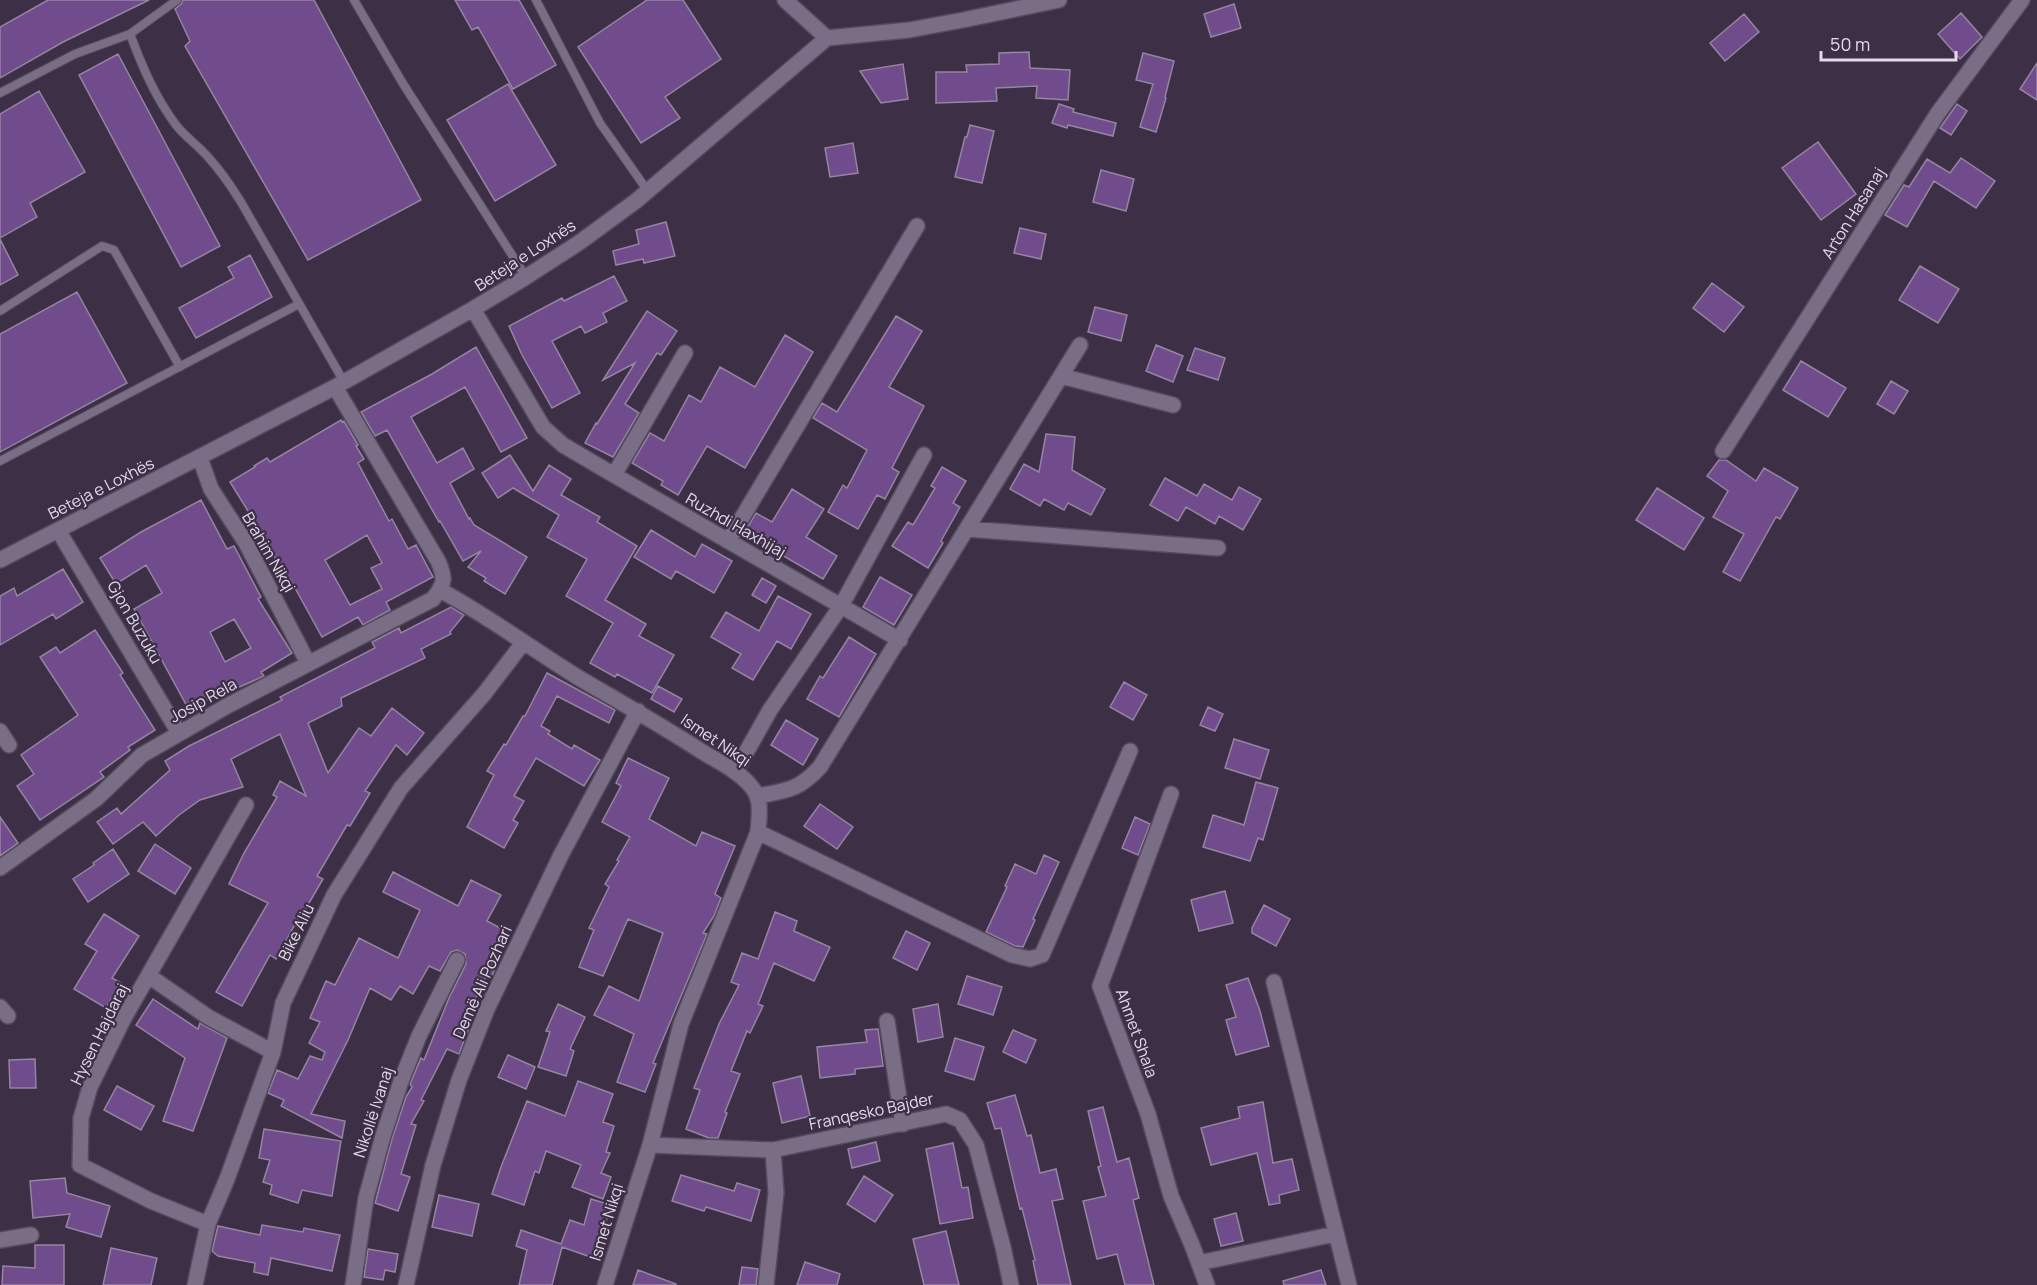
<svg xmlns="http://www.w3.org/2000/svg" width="2037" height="1285" viewBox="0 0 2037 1285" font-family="Manrope,sans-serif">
	<rect width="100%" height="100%" fill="#3c2f46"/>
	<path fill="#714c8c" stroke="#9485a0" stroke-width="1.5" fill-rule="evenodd" d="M48,0H149L63,42L0,78V27Z
		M183,0H314L421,200L308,260L185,46L190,41L175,9L181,4Z
		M455,0H519L556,65L513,89L478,27L472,30Z
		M647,0H683L721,59L665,97L680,118L641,143L578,47Z
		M1234,4L1241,28L1211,37L1204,14Z
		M1961,13L1982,37L1960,59L1938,34Z
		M1744,14L1759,32L1725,61L1710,43Z
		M1029,52L1030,68L1070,70L1068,100L1036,98L1037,86L996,88L997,101L936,103V72H967L966,65L999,64V53Z
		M1143,53L1174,61L1165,97L1166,98L1156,132L1140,127L1153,84L1136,80Z
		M118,54L220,246L181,267L79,75Z
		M2037,63V100L2020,89Z
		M903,64L908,99L881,103L860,71Z
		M508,84L556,165L495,201L447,120Z
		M39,91L85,172L30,203L37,217L0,238V114Z
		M1059,104L1074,109L1073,112L1116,123L1113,136L1068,125L1067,128L1052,123Z
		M1957,104L1967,111L1951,135L1940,128Z
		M970,125L994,131L982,183L955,177L965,137H967Z
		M1818,142L1856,194L1821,220L1782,168Z
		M853,143L858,173L830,177L825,148Z
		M1961,158L1995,181L1976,208L1934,181L1907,227L1885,215L1904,185L1909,187L1927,159L1950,173Z
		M1101,170L1134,179L1126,211L1093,202Z
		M666,222L675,256L644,263L643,259L616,265L613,251L639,244L636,230Z
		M1020,228L1046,234L1041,259L1014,253Z
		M0,239L18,275L0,285Z
		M250,255L272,297L196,338L179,308L234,278L228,267Z
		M1920,266L1959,289L1938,323L1899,300Z
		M614,276L627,301L603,313L607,322L585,333L581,326L552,341L580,393L552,408L522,355L509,326L562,298L564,301Z
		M1712,283L1744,307L1724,332L1693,308Z
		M77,292L127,383L0,452V334Z
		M1095,307L1127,315L1121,341L1088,332Z
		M647,311L677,331L661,355L657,353L625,404L639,413L613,457L585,443L596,423L597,424L635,363L603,380Z
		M896,316L922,331L889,387L924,406L892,468L899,472L885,499L877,495L858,529L828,512L843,485L847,488L867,450L813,418L822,403L837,412Z
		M785,335L813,352L745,468L707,446L678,495L661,485L663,481L632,463L650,433L664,441L689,395L701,402L720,367L755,387Z
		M1156,345L1183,356L1173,382L1146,371Z
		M476,347L527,438L501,452L465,387L411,417L437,463L463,448L474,469L450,483L469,519L470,518L474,525L527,557L505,594L484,581L486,578L468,567L481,551L463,561L440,521L439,522L387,430L375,436L361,412L432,374Z
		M1195,348L1225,358L1218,380L1187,370Z
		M1801,361L1846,388L1828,417L1783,390Z
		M1891,381L1908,391L1894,414L1877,404Z
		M341,420L342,422L344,421L358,445L356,446L364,459L358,463L389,521L392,519L408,549L416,545L433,577L386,602L390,610L363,625L358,617L322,637L290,579L287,581L261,532L230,482L255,467L254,466L267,458L270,462ZM367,535L382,563L371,568L382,589L350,605L325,560Z
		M1046,434L1075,437L1072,470L1105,489L1091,515L1068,503L1064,510L1044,499L1040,506L1010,489L1024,464L1039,472Z
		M510,455L533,491L549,465L571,479L561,495L600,517L597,522L637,546L605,600L646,624L639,636L674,655L652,693L617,674L615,677L590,663L613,623L566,596L587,559L547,537L559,515L513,488L498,498L482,473Z
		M1719,460H1726L1756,481L1764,468L1798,488L1780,519L1776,517L1740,581L1723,572L1744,534L1713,517L1728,491L1707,476Z
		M942,467L966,481L953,503L960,507L941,541L943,543L928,568L892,546L908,522L913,525L935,488L931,486Z
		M1165,478L1197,496L1204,484L1232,500L1239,487L1261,499L1243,530L1219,516L1215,524L1186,507L1178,521L1150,505Z
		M1657,488L1704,518L1684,550L1636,520Z
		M792,489L824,509L806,537L837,556L823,579L744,533L756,513L772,522Z
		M201,500L227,549L234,546L261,597L258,599L292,653L261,672L264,676L226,693L225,690L189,710L134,609L162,593L146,565L116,584L100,558L141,532ZM234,619L251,648L225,662L210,632Z
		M651,530L695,557L702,544L732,561L714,593L676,571L671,579L634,557Z
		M63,569L83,602L56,619L53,614L0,645V596L14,588L17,596Z
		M880,577L912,595L894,625L863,607Z
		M762,578L776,586L766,603L752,595Z
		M778,596L811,614L791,649L777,641L753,680L732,668L741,654L711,637L726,612L759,631Z
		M451,607L464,615L450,632L451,634L421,649L425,658L341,698L342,706L308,723L328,773L359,728L371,736L392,708L424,733L407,755L396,745L365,791L370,793L350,826L347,825L317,876L323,879L305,910H303L276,959L270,955L242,1006L216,992L268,903L229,884L244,853L277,797L273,795L280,781L306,796L280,734L231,759L243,787L200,800L179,815L156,836L143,822L113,844L97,822L117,808L121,814L170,770L165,761L189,746L282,700L280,697L375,648L372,642L399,628L401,633Z
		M95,630L123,673L120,675L155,730L128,747L130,750L100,772L104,777L40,820L17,786L34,774L21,755L78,715L40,657L56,647L60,653Z
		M849,637L876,654L839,717L807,699L820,676L823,678Z
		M547,673L615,710L609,723L557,696L541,726L550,731L548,734L572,749L574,745L600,760L584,786L536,758L514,796L524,801L513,820L518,823L504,848L467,827L494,775L487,771L504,744L506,745L523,716H525Z
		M1124,682L1147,695L1133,720L1110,707Z
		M658,686L682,699L674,712L651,699Z
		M1208,707L1223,714L1215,731L1200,725Z
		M786,720L818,739L803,765L771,745Z
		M1234,739L1269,750L1260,779L1225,768Z
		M628,758L669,778L649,819L696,846L702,832L735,846L715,894L721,898L714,916L703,933L707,934L653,1063L656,1064L645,1092L617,1082L634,1034L594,1015L609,986L639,1001L663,933L628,919L603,976L579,967L594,930L589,928L609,887L605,884L619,861L617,860L630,837L602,822L621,786L616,783Z
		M1256,782L1278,788L1263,840L1258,838L1250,861L1203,847L1213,815L1244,825Z
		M820,804L853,827L837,849L804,826Z
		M0,817L18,843L0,856Z
		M1135,817L1150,824L1138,855L1122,848Z
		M155,844L191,868L175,894L138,871Z
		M113,849L129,874L88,902L73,879L94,865L93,863Z
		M1044,855L1059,862L1033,919L1035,920L1023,947L1015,946L986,932L1007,887L1005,886L1015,864L1036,874Z
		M393,872L458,906L471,880L501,895L487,921L504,930L494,949L503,953L491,977L487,975L464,1022L470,1025L459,1054L447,1049L421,1100L424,1101L411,1124L416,1125L401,1174L410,1177L398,1211L375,1203L376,1200L392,1139L406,1097L412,1087L410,1084L421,1058L424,1060L449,998L466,964L465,954L457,950L451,952L440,971L429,966L413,994L400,986L391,1000L370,988L348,1040L311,1114L345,1121L342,1138L281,1106L284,1100L268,1093L277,1070L298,1079L310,1056L322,1060L325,1052L309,1043L320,1022L310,1018L326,981L335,985L359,938L398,958L420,910L383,892Z
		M1225,891L1233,923L1199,931L1191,900Z
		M1264,905L1290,919L1276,946L1252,933V928Z
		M775,912L797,921L794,931L830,947L814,981L774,963L758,1004L763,1006L750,1033L747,1031L731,1071L740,1074L725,1112L727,1113L718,1138H709L686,1129L700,1090L694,1088L719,1024L739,985L731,982L742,953L758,959Z
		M104,914L139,936L112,978L121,983L106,1008L74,989L97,951L85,944Z
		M906,931L930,943L917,970L893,958Z
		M967,976L1002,987L993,1015L958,1004Z
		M1248,978L1260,1011L1269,1046L1236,1055L1226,1020L1236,1017L1226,985Z
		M153,999L198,1029L200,1023L227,1038L193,1131L163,1121L185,1058L136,1025Z
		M558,1004L585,1017L570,1049L574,1051L566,1076L538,1067L550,1032L546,1031Z
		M938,1004L943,1037L918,1042L913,1009Z
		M878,1029L883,1066L855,1069V1074L820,1078L817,1047L867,1042L865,1030Z
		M1013,1030L1036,1040L1026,1063L1003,1052Z
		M955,1038L984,1047L974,1080L945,1071Z
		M508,1055L535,1067L526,1089L498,1077Z
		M35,1059L36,1088H10L9,1060Z
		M801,1076L810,1116L782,1123L773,1083Z
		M578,1081L613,1094L603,1122L614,1126L606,1152L610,1153L601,1173L611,1177L603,1199L572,1187L581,1165L546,1151L539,1173L535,1171L524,1205L492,1194L501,1167L527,1101L565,1116Z
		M117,1086L154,1106L141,1130L104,1110Z
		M1015,1095L1027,1136L1031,1135L1040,1173L1056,1169L1063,1199L1052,1201L1071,1285H1038L1033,1261L1035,1260L1022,1208L1020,1209L1001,1128L995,1129L987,1103Z
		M1263,1102L1273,1163L1292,1159L1299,1190L1279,1195L1280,1203L1269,1205L1257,1153L1211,1165L1201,1128L1240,1118L1238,1107Z
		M1103,1107L1117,1162L1129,1158L1139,1198L1133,1200L1154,1285H1125L1117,1254L1097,1259L1083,1201L1106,1196L1098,1167L1101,1166L1088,1111Z
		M264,1129L341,1141L332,1196L302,1190L298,1203L270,1194L272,1185L263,1182L270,1160L259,1158Z
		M876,1142L880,1161L852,1168L848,1149Z
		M953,1143L962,1188L968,1187L973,1218L940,1224L926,1149Z
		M681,1175L734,1191L737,1183L760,1190L751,1221L706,1207L704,1211L672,1201Z
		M864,1176L893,1195L875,1222L847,1204Z
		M65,1178L67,1193L110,1206L101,1237L66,1227L70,1214L33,1218L30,1181Z
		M439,1195L479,1204L472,1236L432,1227Z
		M591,1199L611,1205L603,1232L609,1234L599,1260L562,1247L552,1285H519L527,1250L516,1246L521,1230L561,1244L570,1220L584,1225Z
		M1236,1213L1243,1241L1221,1246L1214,1219Z
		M262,1225L303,1232L304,1228L340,1235L332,1271L271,1258L268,1275L254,1272L255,1263L218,1256L212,1251L218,1226L260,1235Z
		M946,1231L959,1285H924L913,1239Z
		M35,1245H64V1285H2L3,1266L35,1268Z
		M111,1248L157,1258L151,1285H103Z
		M368,1249L398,1254L395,1272L385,1270L383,1280L364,1277Z
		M805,1262L840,1274L837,1285H797Z
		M742,1267L758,1269L756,1285H739Z
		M638,1270L676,1284L675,1285H633Z
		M1321,1270L1326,1285H1284L1283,1281Z"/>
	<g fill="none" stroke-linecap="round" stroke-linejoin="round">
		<g stroke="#554a5c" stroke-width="10">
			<path id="lane" d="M177,0L130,34C142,66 155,97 176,125C185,137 198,145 208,157C221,171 231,186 241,202L344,382
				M354,0L402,82L526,277
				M536,0L600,123L647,190
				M0,93L75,54L130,34
				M0,311L102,246L114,250L180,367
				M0,461L299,304"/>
		</g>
		<g stroke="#554a5c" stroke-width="18">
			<path id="street" d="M785,0L827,38
				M473,309L543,427L563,445L614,475L685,353
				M1061,376L1173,405
				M1723,451L1938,113L2022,0
				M200,458L211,489L246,543L308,663
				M614,475L900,640
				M967,529L1218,548
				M58,530L179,733
				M728,541L917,226
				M0,560L335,387L473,309L526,277L580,242L636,201L827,38L909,30L963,20L1059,0
				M440,590C488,616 532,649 579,678C620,702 661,725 701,751C717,761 737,770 750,785C763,799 759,814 758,832L681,1024L650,1145L605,1285
				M0,731L9,745
				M735,772L770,710L841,606L924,455
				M1171,794L1100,986L1148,1114L1171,1196L1192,1245L1207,1285
				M758,796C788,790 799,790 820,767L1080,345
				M758,832L1012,955L1030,959L1042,955L1130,751
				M0,868L96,799L142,755L227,706L433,599C445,583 446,579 438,561L335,387
				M149,976L208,1017L273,1052
				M1274,982L1349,1285
				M0,1007L8,1016
				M887,1021L903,1124
				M650,1145L773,1150L946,1114L960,1120L976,1145L1003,1247L1011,1285
				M208,1224L151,1201L80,1165L81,1118L90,1087L124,1018L246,805
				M0,1240L31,1235
				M1199,1263L1335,1234
				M195,1285L208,1224L227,1179L273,1052L283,1003L334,895L401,788L484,694L523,643
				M353,1285L366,1198L383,1136L401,1081L419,1036L457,960
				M406,1285L433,1165L459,1080L487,1009L561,855L638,711
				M766,1285L776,1193L773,1150"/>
		</g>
		<use href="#lane" stroke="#7a6d86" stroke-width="8"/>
		<use href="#street" stroke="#7a6d86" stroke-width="15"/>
	</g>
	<g text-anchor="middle" stroke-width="4.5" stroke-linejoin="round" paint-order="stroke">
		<g font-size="16" fill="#e2dae9" stroke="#3c2f46">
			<text transform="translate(1853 213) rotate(-58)" y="6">Arton Hasanaj</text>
			<text transform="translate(525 255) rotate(-33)" y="6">Beteja e Loxhës</text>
			<text transform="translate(101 488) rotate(-27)" y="6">Beteja e Loxhës</text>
			<text transform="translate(736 525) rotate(30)" y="6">Ruzhdi Haxhijaj</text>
			<text transform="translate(269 552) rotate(60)" y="6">Brahim Nikqi</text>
			<text transform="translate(135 622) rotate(60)" y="6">Gjon Buzuku</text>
			<text transform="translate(203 700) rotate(-29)" y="6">Josip Rela</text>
			<text transform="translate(716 740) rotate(34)" y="6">Ismet Nikqi</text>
			<text transform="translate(296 932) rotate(-64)" y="6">Bike Aliu</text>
			<text transform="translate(482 982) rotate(-66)" y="6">Demë Ali Pozhari</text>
			<text transform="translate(1137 1033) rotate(70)" y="6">Ahmet Shala</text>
			<text transform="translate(99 1034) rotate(-64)" y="6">Hysen Hajdaraj</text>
			<text transform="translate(871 1111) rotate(-12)" y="6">Franqesko Bajder</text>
			<text transform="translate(373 1112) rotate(-72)" y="6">Nikollë Ivanaj</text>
			<text transform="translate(606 1222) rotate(-73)" y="6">Ismet Nikqi</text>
		</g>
	</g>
	<path d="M1821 51v9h135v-9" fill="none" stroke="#e2dae9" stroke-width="3"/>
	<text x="1830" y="51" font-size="18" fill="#e2dae9" stroke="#3c2f46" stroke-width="4.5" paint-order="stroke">50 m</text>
</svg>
